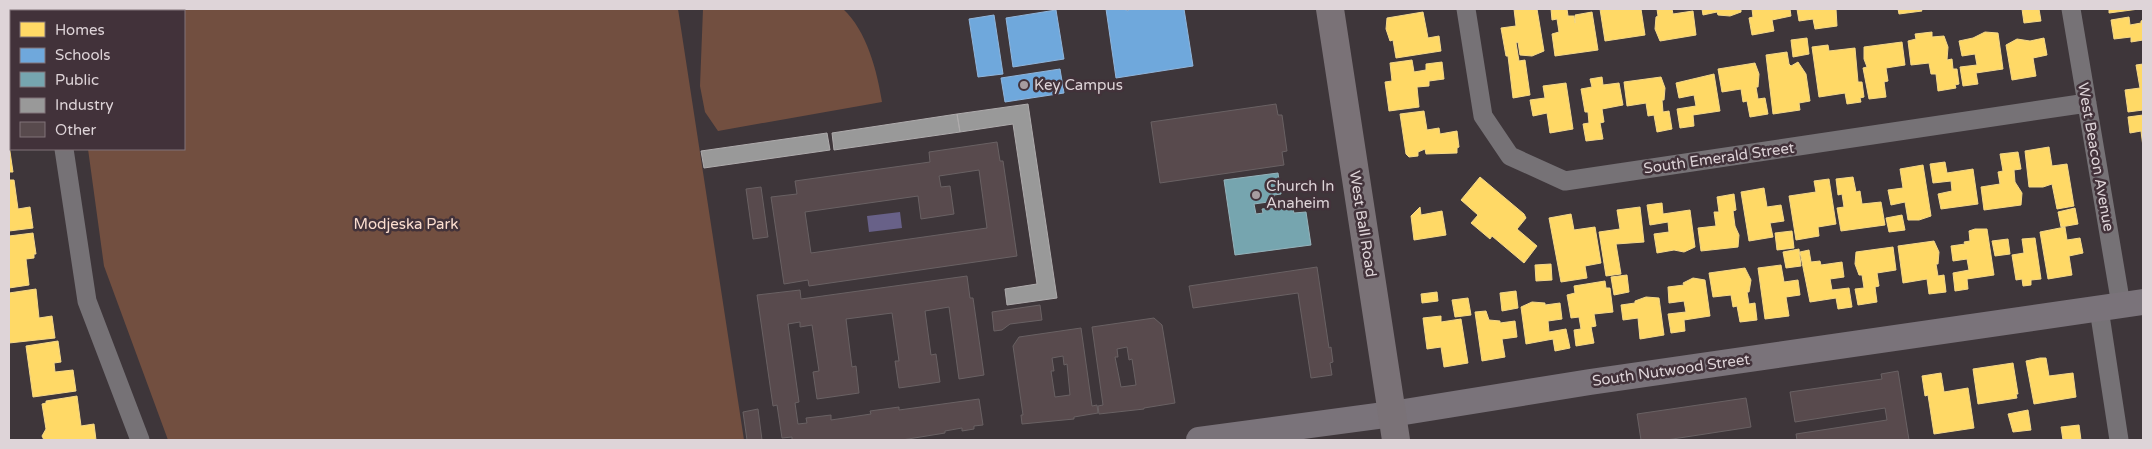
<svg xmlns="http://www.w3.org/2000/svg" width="2152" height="449" viewBox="0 0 2152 449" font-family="'Varela Round',sans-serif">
	<rect width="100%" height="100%" fill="#3e363a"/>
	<path fill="#724f40" d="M68,9H678L744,440H168L104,266L88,149H184V11H69Z
		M703,9H843C867,31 877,71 882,102L718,131L705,112L700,86Z"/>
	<path fill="#686188" d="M900,212L902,228L869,232L867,216Z"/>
	<path fill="#ffd966" stroke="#f5d888" d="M1514,9H1537L1544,51L1532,56L1520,55L1518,42L1516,43L1519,61L1525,60L1530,95L1513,98L1508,56H1506L1501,28L1516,26Z
		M1551,9H1567L1568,16H1574L1575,23V15L1592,12L1598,50L1555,56L1552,34L1559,32L1557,19L1552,20Z
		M1600,9H1641L1645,35L1605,41Z
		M1657,9H1672L1673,14L1693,11L1696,35L1660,41L1655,29L1656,17L1658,16Z
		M1702,9H1741V12L1730,16L1718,15L1717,12L1703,15Z
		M1752,9H1790L1791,16L1772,20L1774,31L1752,35L1749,18L1753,17Z
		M1797,9H1836L1837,26L1815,29L1813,19L1799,21Z
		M1898,9H1921L1922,11L1899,14Z
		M2022,9H2039L2041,21L2024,23Z
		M2109,9H2139L2109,13Z
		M1423,12L1428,38L1439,36L1441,51L1396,58L1393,40L1390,41L1386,29L1387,18Z
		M2129,17L2130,25L2141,23V21L2143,20V40L2131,42V37L2114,39L2111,20Z
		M1932,32V37L1944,36L1948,47L1947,60L1952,59L1953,69H1957L1959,84L1955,85L1956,88L1938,91L1936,74H1931L1929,63L1911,65L1908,41L1916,39L1915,34Z
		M1985,32L1998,33L2003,69L1976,73L1978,84L1963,86L1960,67L1977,65L1975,54L1962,56L1959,41L1973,38Z
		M1807,38L1809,54L1793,57L1791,40Z
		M2044,38L2047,55L2033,58L2036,76L2012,80L2006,45L2017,39L2030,41Z
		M1902,42L1905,65L1886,68L1888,81L1884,82L1886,97L1869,99L1863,68L1867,67L1864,59V47Z
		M1828,45L1829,51L1855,48L1858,82H1862L1864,97L1860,98L1861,102L1847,104L1845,93L1819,97L1812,47Z
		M1787,52L1789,64L1791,66L1798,62L1806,74L1810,101L1799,103L1800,110L1773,114L1766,55Z
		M1412,60L1414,72L1426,70V64L1442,62L1444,79L1429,81V86L1417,87L1419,107L1389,111L1385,82L1392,81L1390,63Z
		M1755,63L1759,74L1758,87H1756L1758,99L1765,98L1768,114L1750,117L1747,101L1743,102L1741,89L1722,92L1718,69Z
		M2143,64V110L2128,112L2125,90L2140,88L2136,65Z
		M1714,74L1720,111L1693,115L1694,126L1680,128L1677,109L1696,106L1694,95L1679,98L1676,83Z
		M1602,77L1603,85L1619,83L1623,105L1602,109L1604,122L1600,123L1603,139L1586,141L1583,124L1589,123L1588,112H1585L1581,89L1592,87L1590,79Z
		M1661,77L1665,88L1664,100H1662L1663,112L1669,111L1672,129L1657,132L1654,115L1648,116L1646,103L1627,106L1624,82Z
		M1566,83L1573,129L1550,133L1547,113L1533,116L1530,100L1545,98L1543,86Z
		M1424,111L1427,130L1439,128L1440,134L1457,131L1459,147L1457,148V153L1426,154L1425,149L1418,152V156L1409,157L1406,154L1400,114Z
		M2143,115V147L2141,131L2130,133L2128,117Z
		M9,124H11V145H9L13,172H9Z
		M2049,147L2052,166L2067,164L2074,206L2057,209L2052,184L2043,187H2029L2025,151Z
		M2018,152L2021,169L2014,170L2015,182L2022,193L2021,205L1984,210L1981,187L2000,184L1998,172L2003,171L2000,154Z
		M1945,162L1947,173L1973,169L1978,204L1941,209L1938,194L1952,191L1951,181L1933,183L1930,164Z
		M1923,165L1931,216L1919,220H1908L1905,202L1891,205L1888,190L1903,188L1900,169Z
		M1480,177L1524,214L1526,218L1517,229L1537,246L1524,263L1492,236L1490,239L1471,223L1478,215L1461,200Z
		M1853,177L1856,192L1860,191L1862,204L1881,202L1885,225L1841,231L1837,208L1844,207L1842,194L1838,195L1836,179Z
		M1829,179L1836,224L1818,227L1819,236L1796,240L1789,196L1816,192L1814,181Z
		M9,180H14L18,209L30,207L33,228L9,231Z
		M1764,188L1767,207L1781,205L1784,221L1770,223L1773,237L1749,241L1741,192Z
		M1734,194L1736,210L1733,211L1735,226L1739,235L1738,247L1701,251L1698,228L1716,226L1714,212H1719L1717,197Z
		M1662,203L1663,214L1690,210L1695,247L1684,252L1674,250L1657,253L1654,234L1669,232L1668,222L1650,225L1647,205Z
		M1420,207L1421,215L1442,211L1446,235L1414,240L1411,216Z
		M1640,207L1644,242L1616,244L1621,274L1606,276L1599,232L1620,229L1617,210Z
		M2075,208L2078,224L2061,227L2058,212Z
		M1571,214L1574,230L1595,227L1601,263L1585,266L1587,278L1561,282L1549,218Z
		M1902,215L1905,230L1889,232L1886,218Z
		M2065,227L2067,240L2080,238L2083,253L2069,256L2072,275L2048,279L2040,232Z
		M1975,229H1987L1994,275L1967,279L1968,289L1955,291L1953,273L1969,270L1967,259L1953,261L1951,246L1965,244L1964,242L1970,241L1969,231Z
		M1792,231L1794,248L1777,250L1775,233Z
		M33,233L36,254H34V258L26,259L29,285L9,288V236Z
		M2035,238L2041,279L2031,280V285L2023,286L2022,279L2016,280L2012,255L2024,253L2022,239Z
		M2008,239L2010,254L1995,256L1992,241Z
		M1934,241L1939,252L1938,264H1936L1938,276L1944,275L1946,292L1929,294L1927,279L1903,283L1898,246Z
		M1893,247L1896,270L1877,273L1879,286L1875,287L1877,302L1858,305L1855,289L1864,288L1862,275H1859L1855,264L1856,252Z
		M1799,249L1801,266L1786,268L1783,252Z
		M1809,250L1811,262L1820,261L1821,265L1842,262L1844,277L1830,279L1832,290L1849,288L1852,307L1838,309L1836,298L1810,302L1800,252Z
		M1551,264L1552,280L1536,281L1535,265Z
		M1781,265L1784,282L1798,280L1800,295L1786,297L1789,316L1765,319L1758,268Z
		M1745,268L1751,280L1749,292H1747L1749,304L1755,303L1757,320L1740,322L1737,306L1733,307L1731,295L1713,297L1709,273Z
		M1627,275L1629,292L1614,295L1611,277Z
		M1693,278L1705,280L1710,316L1684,320L1685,331L1671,333L1668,314L1686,312L1684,301L1669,303L1668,287L1684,285L1683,283Z
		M1605,281L1606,288H1610L1613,312L1594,314L1596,326L1591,327L1594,343L1576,346L1574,330L1581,329L1579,317L1571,318L1567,295L1575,293L1574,286Z
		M36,289L39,318L52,316L55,338L9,343V293Z
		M1516,291L1518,308L1502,311L1500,293Z
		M1437,292L1438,301L1422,303L1421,294Z
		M1646,297L1659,298L1664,335L1640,339L1638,318L1623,320L1621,305L1635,303V301Z
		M1468,298L1471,315L1455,317L1452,300Z
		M1532,302L1545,303V305L1560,303L1562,319L1548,321L1549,332L1566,329L1570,348L1555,351L1553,339L1526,344L1521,307Z
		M1486,311L1489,320L1500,321V323L1515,321L1517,337L1502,339L1505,357L1482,361L1475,312Z
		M1441,316V322L1461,319L1468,363L1444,367L1441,347L1427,349L1423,318Z
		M58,341L61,362L54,363L55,372L73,370L76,391L33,397L26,346Z
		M2040,358H2046L2049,376L2073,373L2076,397L2034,404L2026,361Z
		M2013,363L2018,394H2016L2017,398L1978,404L1973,369Z
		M1941,373L1944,392L1968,388L1974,428L1934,434L1928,395L1925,396L1922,376Z
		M77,396L81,426L94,424L96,440H44L42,436L46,429L42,404L46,403V401Z
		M2028,410L2031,430L2013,432L2008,414Z
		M2079,425L2081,440H2063L2061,427Z"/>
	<path fill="#6fa8dc" stroke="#90b5db" d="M1106,9H1124L1128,11L1129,9H1184L1193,66L1116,78Z
		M1056,10L1064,59L1013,67L1006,18Z
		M994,15L1003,74L978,77L969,19Z
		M1060,69L1064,93L1005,102L1001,78Z"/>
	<path fill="#76a5af" stroke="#95b3bb" d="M1278,173L1281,194L1274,195L1275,201L1254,204L1256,214L1263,213L1262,209L1292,205L1294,213L1306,212L1311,245L1235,255L1224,180Z"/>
	<path fill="#999" stroke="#aeabac" d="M1028,104L1057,298L1007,305L1005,289L1037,284L1013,124L960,132L957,114Z
		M957,114L960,132L834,150L832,133Z
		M827,133L830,150L704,168L701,151Z"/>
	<path fill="#584a4d" stroke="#696163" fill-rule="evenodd" d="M1276,104L1278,115H1282L1287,151L1282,152L1284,165L1160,183L1151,122Z
		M997,142L1000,161H1003L1017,256L809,286L808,280L784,284L771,197L797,194L795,181L930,162L929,152ZM979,170L987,228L811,253L805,212L918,196L921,219L954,214L950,186L941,187L939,176Z
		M761,187L768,237L753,239L746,189Z
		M1317,267L1329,348L1331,347L1333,362L1330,363L1332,375L1311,378L1298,293L1193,308L1189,286Z
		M967,276L970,298H973L984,375L959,379L949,307L925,311L931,355L936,354L940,382L899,388L895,361H899L892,313L846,319L852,367L856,366L859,393L817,399L813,372L819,371L812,325L800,327V322L788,324L799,402L795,403L798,424L807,423L806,418L831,415V420L871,414L870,411L899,407V410L979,399L983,425L974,426V429L962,431V428L945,431V433L902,440H792V437L782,438L777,405L773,406L757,295L800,290L801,299Z
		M1040,305L1042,320L1010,324L1002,330L994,331L992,312Z
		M1154,318L1162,325L1175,403L1144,408V409L1099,414L1098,406L1103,405L1092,327ZM1127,347L1129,360L1132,359L1136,385L1121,387L1115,357H1118L1117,349Z
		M1081,328L1092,406L1097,405L1098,413L1074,417V419L1022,424L1021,415H1023L1013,346L1019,337ZM1063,356L1064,365L1067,364L1070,395L1055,397L1051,371H1054L1052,358Z
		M1898,371L1909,440H1797L1796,434L1887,420L1885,408L1795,422L1790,392L1882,379L1881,374Z
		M1746,398L1751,427L1666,440H1641L1637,414Z
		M758,409L762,440H747L743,412Z"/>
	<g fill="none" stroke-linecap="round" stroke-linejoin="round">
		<path stroke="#767276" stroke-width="19" d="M42,9V11
			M1466,9L1483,116L1510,156L1565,181L2087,103
			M2071,9L2121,305
			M64,149L87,301L140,440
			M2099,309L2119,440"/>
		<path stroke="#7a737a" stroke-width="26" d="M1199,440L1392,414L1590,382L2143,302"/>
		<path stroke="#7a7277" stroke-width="28" d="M1330,9L1396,440"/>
	</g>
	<g fill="#a69da1" stroke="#42323a" stroke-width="2">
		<circle cx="1024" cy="85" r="5"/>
		<circle cx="1256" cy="195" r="5"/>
	</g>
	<g text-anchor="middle" stroke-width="5" stroke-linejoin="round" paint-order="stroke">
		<g font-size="15" fill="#ded4d8" stroke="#42323a" text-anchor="start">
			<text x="1034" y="90">Key Campus</text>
			<text x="1266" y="191">Church In<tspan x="1266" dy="17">Anaheim</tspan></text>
		</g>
		<g font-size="15" fill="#ded4d8" stroke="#42323a">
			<text transform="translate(2096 157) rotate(80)" y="5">West Beacon Avenue</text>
			<text transform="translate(1719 158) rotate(-8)" y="5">South Emerald Street</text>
			<text transform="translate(1363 224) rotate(81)" y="5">West Ball Road</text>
			<text transform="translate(1671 370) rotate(-8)" y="5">South Nutwood Street</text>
		</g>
		<g font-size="15" fill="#fbddcf" stroke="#42323a">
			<text x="406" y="229">Modjeska Park</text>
		</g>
	</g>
	<rect width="2152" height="449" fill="none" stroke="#ded4d8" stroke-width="20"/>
	<rect x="10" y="10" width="175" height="140" fill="#42323a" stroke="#807379"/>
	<rect x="20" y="22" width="25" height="15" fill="#ffd966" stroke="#807379"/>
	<text x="55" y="35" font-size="15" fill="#ded4d8">Homes</text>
	<rect x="20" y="48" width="25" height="15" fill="#6fa8dc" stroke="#807379"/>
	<text x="55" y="60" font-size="15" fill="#ded4d8">Schools</text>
	<rect x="20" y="72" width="25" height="15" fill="#76a5af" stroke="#807379"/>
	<text x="55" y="85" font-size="15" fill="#ded4d8">Public</text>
	<rect x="20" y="98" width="25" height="15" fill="#999999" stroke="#807379"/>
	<text x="55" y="110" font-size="15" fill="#ded4d8">Industry</text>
	<rect x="20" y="122" width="25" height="15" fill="#584a4d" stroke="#807379"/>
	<text x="55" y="135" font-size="15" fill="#ded4d8">Other</text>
</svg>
